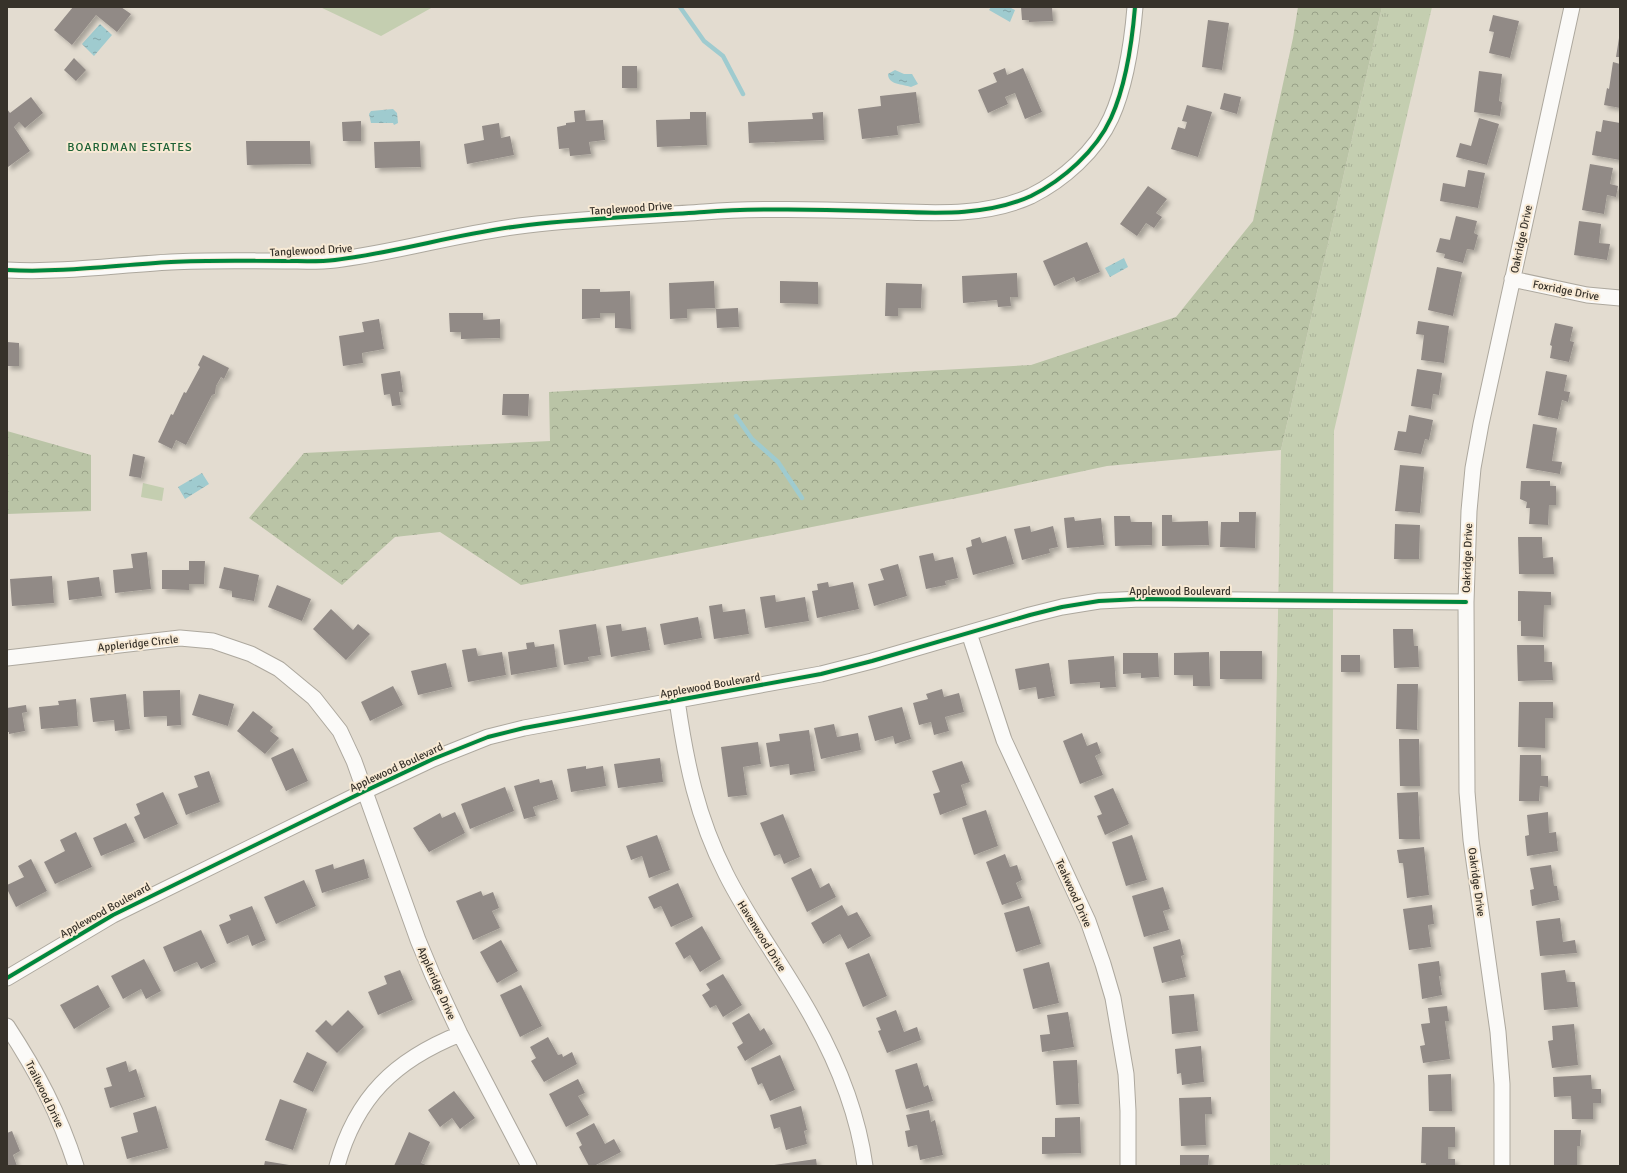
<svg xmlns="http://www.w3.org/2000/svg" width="1627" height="1173" viewBox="0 0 1627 1173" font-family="Signika,sans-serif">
	<defs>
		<pattern id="grass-tufts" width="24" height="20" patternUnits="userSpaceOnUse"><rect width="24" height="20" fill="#c4ceb0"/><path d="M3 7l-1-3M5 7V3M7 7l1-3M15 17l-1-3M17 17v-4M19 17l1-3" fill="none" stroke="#a9b198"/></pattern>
		<pattern id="forest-crowns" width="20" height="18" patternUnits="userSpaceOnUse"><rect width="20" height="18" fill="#bac4a6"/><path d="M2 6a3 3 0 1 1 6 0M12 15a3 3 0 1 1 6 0" fill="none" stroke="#98a087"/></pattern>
		<pattern id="water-ripples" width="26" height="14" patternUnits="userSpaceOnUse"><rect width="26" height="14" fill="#9fcbcf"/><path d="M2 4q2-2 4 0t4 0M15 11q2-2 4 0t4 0" fill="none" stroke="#82a5a8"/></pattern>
		<filter id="shadow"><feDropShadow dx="3.5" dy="3.5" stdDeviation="2" flood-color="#0004"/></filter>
	</defs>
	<rect width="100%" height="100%" fill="#e3dcd0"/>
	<path fill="url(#grass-tufts)" d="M1382,7H1432L1334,431L1330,1166H1270V1050L1281,450Z"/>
	<path fill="url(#forest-crowns)" d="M1298,7H1382L1281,450L1107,466L977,494L521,585L440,532L395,537L342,585L249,518L304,453L550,441L549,392L1031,365L1176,317L1253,221L1293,38Z
		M7,431L91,455V511L7,514Z"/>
	<path fill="#c4ceb0" d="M320,7H433L381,36Z
		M143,483L164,488L162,501L141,497Z"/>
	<path fill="url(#water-ripples)" d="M991,7H1009L1015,10L1010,22L989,10Z
		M100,24L112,35L94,56L82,44Z
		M895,70L904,74H912L918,84L911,87C903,84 888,85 888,74Z
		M393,109L397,113L398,123L394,125L393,123H371L369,114L371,111Z
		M1124,258L1128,267L1110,277L1105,268Z
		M202,473L209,484L185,499L178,487Z"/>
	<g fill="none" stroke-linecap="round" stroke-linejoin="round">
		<path stroke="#9fcbcf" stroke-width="4.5" d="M680,7L704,41L723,56L743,94
			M736,416L752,439L778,462L802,498"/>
	</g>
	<path fill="#918a86" filter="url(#shadow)" d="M73,7H121L131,14L117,32L96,15L72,45L54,30Z
		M1021,7H1052L1053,21L1029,22V20H1022Z
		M1493,15L1519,21L1510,58L1489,53L1494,32L1489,31Z
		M1208,20L1229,23L1222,70L1202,67Z
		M1619,38H1620V57H1616Z
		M74,58L86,70L76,81L64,70Z
		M1613,62L1620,64V108L1604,105L1607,88L1609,89Z
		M622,66H637V88H622Z
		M1005,68L1007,75L1023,68L1042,112L1025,119L1015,93L1005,97L1008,104L988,113L978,90L997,82L993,73Z
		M1479,71L1502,74L1499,101L1502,102L1500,116L1474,112Z
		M916,92L920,123L897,126L898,135L862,139L858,109L881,106L880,96Z
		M1224,93L1241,97L1237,114L1220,109Z
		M31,97L43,113L25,128L19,122L14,127L30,151L8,167L7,165V109L10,113Z
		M1187,105L1212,112L1198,157L1171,149L1178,127L1185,129L1187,122L1182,121Z
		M585,110L586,121L603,120L605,140L589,142L591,154L570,156L569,148L559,149L557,127L566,125V123L575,122L574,111Z
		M690,112H706L707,145L657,147L656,120L690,119Z
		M823,112L824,140L749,143L748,122L813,119L812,113Z
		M1479,118L1499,124L1487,165L1456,157L1460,143L1471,146Z
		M1603,120L1620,123V160L1592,155L1596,131L1601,132Z
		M361,121V141H343L342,122Z
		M499,123L501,138L510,136L514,155L467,164L464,144L484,140L482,126Z
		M246,141H310L311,164L247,165Z
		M420,141L421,167L375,168L374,142Z
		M1590,164L1613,168L1610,184L1618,186L1616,197L1607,195L1604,214L1582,210Z
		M1468,170L1485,173L1478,208L1440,201L1443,183L1465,187Z
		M1148,186L1167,199L1156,213L1162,217L1154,228L1146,223L1137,236L1120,224Z
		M1456,216L1477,221L1474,233L1478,235L1474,250L1467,249L1463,263L1444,258L1445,254L1436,252L1440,238L1450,240Z
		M1579,221L1601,224L1599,243L1610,244L1607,260L1574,255Z
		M1087,242L1100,272L1076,282L1074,277L1054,286L1043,261Z
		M1437,267L1462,272L1453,316L1428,310Z
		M1017,273L1018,297H1010L1011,306L998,307L997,300L963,303L962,276Z
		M714,281L715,308L687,309V318L670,319L669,283Z
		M780,281L818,282V304L780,303Z
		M886,283L922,284L921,308H898V316H885Z
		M582,289H600V292L630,291L631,329L615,328V313H600V318L582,319Z
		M738,308L739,327L717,328L716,309Z
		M449,313H483V320L500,319V338L461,339V332H450Z
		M379,319L384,349L362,353L363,363L343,366L339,336L364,332L362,322Z
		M1418,321L1449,326L1444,363L1421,360L1424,335L1416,334Z
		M1555,323L1573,327L1570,341L1574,342L1569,362L1550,358L1552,346L1550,345Z
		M7,342L19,343V366H7Z
		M203,355L229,368L224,379L221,377L216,386L215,394L212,395L186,445L176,440L172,449L158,442L171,414L173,415L184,392L186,393L200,367L198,365Z
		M1417,369L1442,373L1439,395L1433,394L1431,409L1411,406Z
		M400,371L403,392H399L401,405L392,406L390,394L384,395L381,374Z
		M1546,371L1567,375L1564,391L1570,392L1568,402L1562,400L1558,419L1538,415Z
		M503,394H529L528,416L502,415Z
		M1409,415L1433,420L1429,440L1425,439L1421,454L1394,450L1398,431L1406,432Z
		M1533,424L1557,428L1552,461L1562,462L1560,474L1526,468Z
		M133,454L145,457L141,478L129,476Z
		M1400,465L1424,467L1420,513L1395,511Z
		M1521,481H1550V486H1556V505H1549L1548,525L1529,524L1530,508H1526L1527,502L1520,499Z
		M1239,512H1256L1255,548L1220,547L1221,522H1239Z
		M1162,515H1172V522L1208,521L1209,545L1162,546Z
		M1114,516H1130L1131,522H1152V545L1115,546Z
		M1074,517L1075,521L1101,518L1104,545L1067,548L1064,518Z
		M1395,524L1420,525L1419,559H1394Z
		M1030,526L1031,532L1053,526L1058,547L1049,549L1050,553L1022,560L1014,529Z
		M1006,536L1014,564L973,575L966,548L972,546L971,540L980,537L982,543Z
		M1518,537H1542L1543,558L1553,557L1554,574H1519Z
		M147,552L151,589L115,593L113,570L133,568L131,554Z
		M933,553L935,561L953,557L958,578L945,581L946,585L926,589L919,556Z
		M189,561H205L204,584H189V590L162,589V570H189Z
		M898,564L907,596L874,606L868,584L884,580L880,569Z
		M224,567L259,575L254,601L232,597V591L219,588Z
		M52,576L54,603L12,606L10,579Z
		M99,577L102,596L69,600L67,581Z
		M828,582L829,587L853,582L859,609L817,618L812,591L818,590L817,584Z
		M277,585L311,599L302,621L268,607Z
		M1518,591L1551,592V605H1544L1543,637L1521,636V621H1518Z
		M775,595L776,602L805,597L809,621L765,628L760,597Z
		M722,604L723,612L745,609L749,634L714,639L709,606Z
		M331,609L353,630L358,624L370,634L346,660L313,629Z
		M698,617L702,638L664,645L660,624Z
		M596,624L601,655L588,657L589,661L564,665L559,630Z
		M621,624L622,631L646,627L650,650L611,657L606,626Z
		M1393,629H1413L1414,646H1418L1419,667L1394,668Z
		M534,642L535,647L554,644L557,667L511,675L508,652L527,649L526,643Z
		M1517,645H1544V662H1552L1553,680L1518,681Z
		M476,648L478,656L502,652L506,675L468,682L462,650Z
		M1220,651H1262V679H1220Z
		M1209,652L1210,686H1193V675H1174V653Z
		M1123,653H1158L1159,677L1141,678V673L1123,674Z
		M1341,655H1360V672H1341Z
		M1114,656L1116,687L1100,688V682L1070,684L1068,660Z
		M446,663L452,687L418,695L411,671Z
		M1049,663L1055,696L1038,699L1036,687L1019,690L1015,669Z
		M1397,684H1418L1417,730L1396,729Z
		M393,686L403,705L370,721L361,702Z
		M942,689L944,697L959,693L964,712L945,717L949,731L934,735L931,722L919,725L913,703L928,699L926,694Z
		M180,690L181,725L167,726V716L144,717L143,691Z
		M126,694L130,729L115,731L114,720L93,722L90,698Z
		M199,694L234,704L228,726L192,715Z
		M76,699L78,726L41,729L39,707L59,705L58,701Z
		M1519,702H1553V718H1545V748L1518,747Z
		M26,705L27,712L22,713L25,731L9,734V732H7V708Z
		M902,707L911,739L895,744L893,736L875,741L868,716Z
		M253,711L273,727L270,731L279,738L265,754L237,731Z
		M834,724L837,737L858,733L861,750L821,759L814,728Z
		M809,730L815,771L790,775L789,764L770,767L766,743L780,741L779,734Z
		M1082,733L1087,746L1097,742L1101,753L1095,756L1103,775L1080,784L1063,741Z
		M1399,739H1419L1420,786H1400Z
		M758,742L761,764L743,767L747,795L728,797L721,747Z
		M293,748L308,781L286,791L271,758Z
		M1520,755H1541V776H1548V787L1540,786L1539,801H1519Z
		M660,758L663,782L618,788L614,764Z
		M962,761L970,782L961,785L967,805L940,815L933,794L940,792L932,771Z
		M586,766V769L603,766L606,786L571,792L567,769Z
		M209,771L220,802L186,815L178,794L198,787L194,776Z
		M539,779L540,783L552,780L558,799L533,807L536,816L524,819L514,786Z
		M505,787L514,811L470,829L461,804Z
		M1113,788L1129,824L1105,835L1097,816L1102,814L1094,796Z
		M163,792L178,824L144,839L134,817L140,814L136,804Z
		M1418,792L1420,839H1399L1397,793Z
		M986,810L998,846L974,855L962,818Z
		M455,812L465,833L429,852L413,828L440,813L442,818Z
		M1548,812L1549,833L1556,832L1558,851L1527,856L1525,836L1529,835L1527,815Z
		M783,814L800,857L784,864L780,854L774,856L760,823Z
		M126,823L135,842L101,856L93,838Z
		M76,832L92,867L55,884L44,862L65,851L60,840Z
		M657,835L670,870L649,878L642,856L631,860L626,846Z
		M1132,835L1147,880L1126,886L1112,842Z
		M1424,847L1429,895L1407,898L1403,863H1399L1397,850Z
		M1005,854L1010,867L1017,865L1022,880L1016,883L1022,898L1002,905L986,862Z
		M31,859L47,891L16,907L7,889V885L24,877L18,866Z
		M364,859L369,878L322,893L315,870L333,864L334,869Z
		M1551,865L1554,886H1557L1559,900L1532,906L1530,890L1534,889L1530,868Z
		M811,868L820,888L829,883L836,897L807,912L791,878Z
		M304,880L316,906L276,924L264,897Z
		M678,883L693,917L671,927L661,906L654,909L648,897Z
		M1163,887L1170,909L1163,911L1169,930L1144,937L1132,896Z
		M481,891L483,896L493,892L499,908L492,911L500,928L473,940L456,901Z
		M842,905L848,916L857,912L871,936L848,949L840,934L823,944L811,923Z
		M1432,905L1434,924L1428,925L1431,947L1409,950L1403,909Z
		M252,906L266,940L252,946L248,935L227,944L219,925L231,920L229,915Z
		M1029,906L1041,944L1016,952L1004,913Z
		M1560,918L1563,942L1575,940L1577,953L1540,956L1536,921Z
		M702,926L721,959L700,972L690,955L684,959L675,943Z
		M201,930L216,962L201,969L197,962L174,972L163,947Z
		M1180,939L1184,955L1181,956L1186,977L1162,983L1153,947Z
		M501,940L518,971L497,983L480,952Z
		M869,953L887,996L863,1007L845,963Z
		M144,959L161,991L146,999L141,989L123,999L111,976Z
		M1439,961L1441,976H1439L1442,995L1422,999L1418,964Z
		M1049,962L1059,1003L1033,1009L1023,969Z
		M400,970L413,1000L378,1015L368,992L387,984L384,976Z
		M1565,970L1567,982H1575L1578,1007L1544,1010L1541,973Z
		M723,974L742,1005L723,1017L716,1005L710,1008L702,995L710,990L706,984Z
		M98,985L110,1007L74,1029L60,1005Z
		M521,985L542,1026L520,1037L500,995Z
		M1194,994L1198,1031L1172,1034L1169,996Z
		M1447,1006L1449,1021H1445L1450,1059L1423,1063L1420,1046L1425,1045L1421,1024L1430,1023L1428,1008Z
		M348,1010L364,1027L337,1053L315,1031L326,1020L332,1026Z
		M896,1010L904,1032L917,1027L921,1040L887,1053L878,1031L881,1030L876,1018Z
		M1068,1012L1074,1047L1042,1052L1040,1035L1050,1034L1047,1015Z
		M749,1013L760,1031L764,1028L773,1044L745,1061L737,1047L743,1043L732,1023Z
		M1574,1024L1578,1065L1552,1068L1548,1041L1553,1040L1552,1026Z
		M548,1037L558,1055L562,1054L563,1057L572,1052L577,1064L544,1082L531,1061L536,1058L530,1047Z
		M1201,1046L1204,1082L1182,1085L1181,1073L1177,1074L1175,1049Z
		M307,1052L327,1062L313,1092L293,1082Z
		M780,1055L795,1090L770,1101L762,1083L758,1085L751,1068Z
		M1077,1060L1079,1104L1056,1105L1053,1061Z
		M126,1061L129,1072L136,1069L145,1097L110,1108L104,1088L112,1086L106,1068Z
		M917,1063L924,1087L928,1085L933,1101L906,1109L895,1070Z
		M1451,1074L1452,1111H1429L1428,1075Z
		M1591,1075L1592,1089H1601V1103H1593V1119H1572L1571,1096L1554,1097L1553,1077Z
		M578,1079L585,1093L578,1096L589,1115L566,1127L549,1094Z
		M454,1091L475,1118L460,1129L452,1118L440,1127L428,1110Z
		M1211,1097L1212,1114H1205L1206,1145L1181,1146L1179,1098Z
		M280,1099L307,1109L293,1150L265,1140Z
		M156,1106L168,1148L127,1159L121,1137L138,1132L133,1113Z
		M801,1106L807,1130L804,1131L807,1144L786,1150L780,1127L774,1129L770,1115Z
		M929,1110L931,1122L935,1120L943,1155L920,1160L917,1145L908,1147L905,1131L910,1130L906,1115Z
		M1080,1117L1081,1153L1042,1154V1137H1055V1118Z
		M594,1123L605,1144L614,1139L621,1152L594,1166H589L579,1147L582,1145L576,1133Z
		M1422,1127H1455V1147H1448V1159H1455V1166H1426V1163H1421Z
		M1554,1130H1581L1580,1146H1577V1166H1554Z
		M12,1131L20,1151L13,1155L17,1166H7V1133Z
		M409,1132L430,1142L421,1163L428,1166H394Z
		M1180,1155H1209L1208,1166H1180Z
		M816,1159L817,1166H774V1165Z
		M265,1161L289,1165L288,1166H264Z"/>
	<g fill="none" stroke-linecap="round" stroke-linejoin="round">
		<g stroke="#ada89e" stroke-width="17">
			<path id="street" d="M7,270C62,273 116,265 171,262C209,260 247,261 285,261C301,261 319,262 335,260C400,252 463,232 528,225C586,218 646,216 704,212C759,208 814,209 869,211C922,212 981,219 1031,196C1063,180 1096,151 1111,118C1126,85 1132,43 1135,7
				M1512,279L1587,295L1620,298
				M969,633L1004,740L1088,921L1103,964L1113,998L1126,1074L1128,1111V1166
				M7,658L180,638L213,641L251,654L279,669L314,698L340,731L354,761L418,940L433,976L460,1034L529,1166
				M677,700C686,763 697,817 726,874C751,924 786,969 813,1019C838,1064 858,1115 865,1166
				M7,978L113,915L365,791L433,759L488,737L524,728L821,674L872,661L1030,615L1062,607L1099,601L1141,599L1466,602
				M7,1026C37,1072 59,1113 76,1166
				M337,1166C356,1097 395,1060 460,1034
				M1502,1166V1084L1498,1032L1471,840L1467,792L1466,602L1469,511L1473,468L1481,424L1572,7"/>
		</g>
		<use href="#street" stroke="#fbfaf8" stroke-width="15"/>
		<g stroke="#f8ead5" stroke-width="6">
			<path id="cycleway" d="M7,270C62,273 116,265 171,262C209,260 247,261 285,261C301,261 319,262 335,260C400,252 463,232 528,225C586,218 646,216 704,212C759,208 814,209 869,211C922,212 981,219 1031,196C1063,180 1096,151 1111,118C1126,85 1132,43 1135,7
				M7,978L113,915L365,791L433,759L488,737L524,728L821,674L872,661L1030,615L1062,607L1099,601L1141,599L1466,602"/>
		</g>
		<use href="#cycleway" stroke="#00873e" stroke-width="4"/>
	</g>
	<g text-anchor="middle" stroke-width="4" stroke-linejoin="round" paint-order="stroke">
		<g font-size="11" fill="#37322a" stroke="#f8ead5">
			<text transform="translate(631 208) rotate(-4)" y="4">Tanglewood Drive</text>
			<text transform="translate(1521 239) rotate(-78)" y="4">Oakridge Drive</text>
			<text transform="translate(311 250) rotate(-3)" y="4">Tanglewood Drive</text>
			<text transform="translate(1566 290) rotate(11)" y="4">Foxridge Drive</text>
			<text transform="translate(1467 558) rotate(-88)" y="4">Oakridge Drive</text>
			<text x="1180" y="595">Applewood Boulevard</text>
			<text transform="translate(138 643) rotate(-6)" y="4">Appleridge Circle</text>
			<text transform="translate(710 685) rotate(-10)" y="4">Applewood Boulevard</text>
			<text transform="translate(396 767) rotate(-25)" y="4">Applewood Boulevard</text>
			<text transform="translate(1477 882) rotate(82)" y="4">Oakridge Drive</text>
			<text transform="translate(1074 893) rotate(66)" y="4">Teakwood Drive</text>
			<text transform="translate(105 910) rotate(-29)" y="4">Applewood Boulevard</text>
			<text transform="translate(762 936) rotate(58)" y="4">Havenwood Drive</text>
			<text transform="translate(437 983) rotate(66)" y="4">Appleridge Drive</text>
			<text transform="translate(45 1094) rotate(64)" y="4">Trailwood Drive</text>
		</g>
		<g font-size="12" letter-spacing="1" fill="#1c6134" stroke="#f8ead5">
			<text x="130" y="151">BOARDMAN ESTATES</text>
		</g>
	</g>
	<rect width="1627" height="1173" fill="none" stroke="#37322a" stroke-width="16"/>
</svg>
